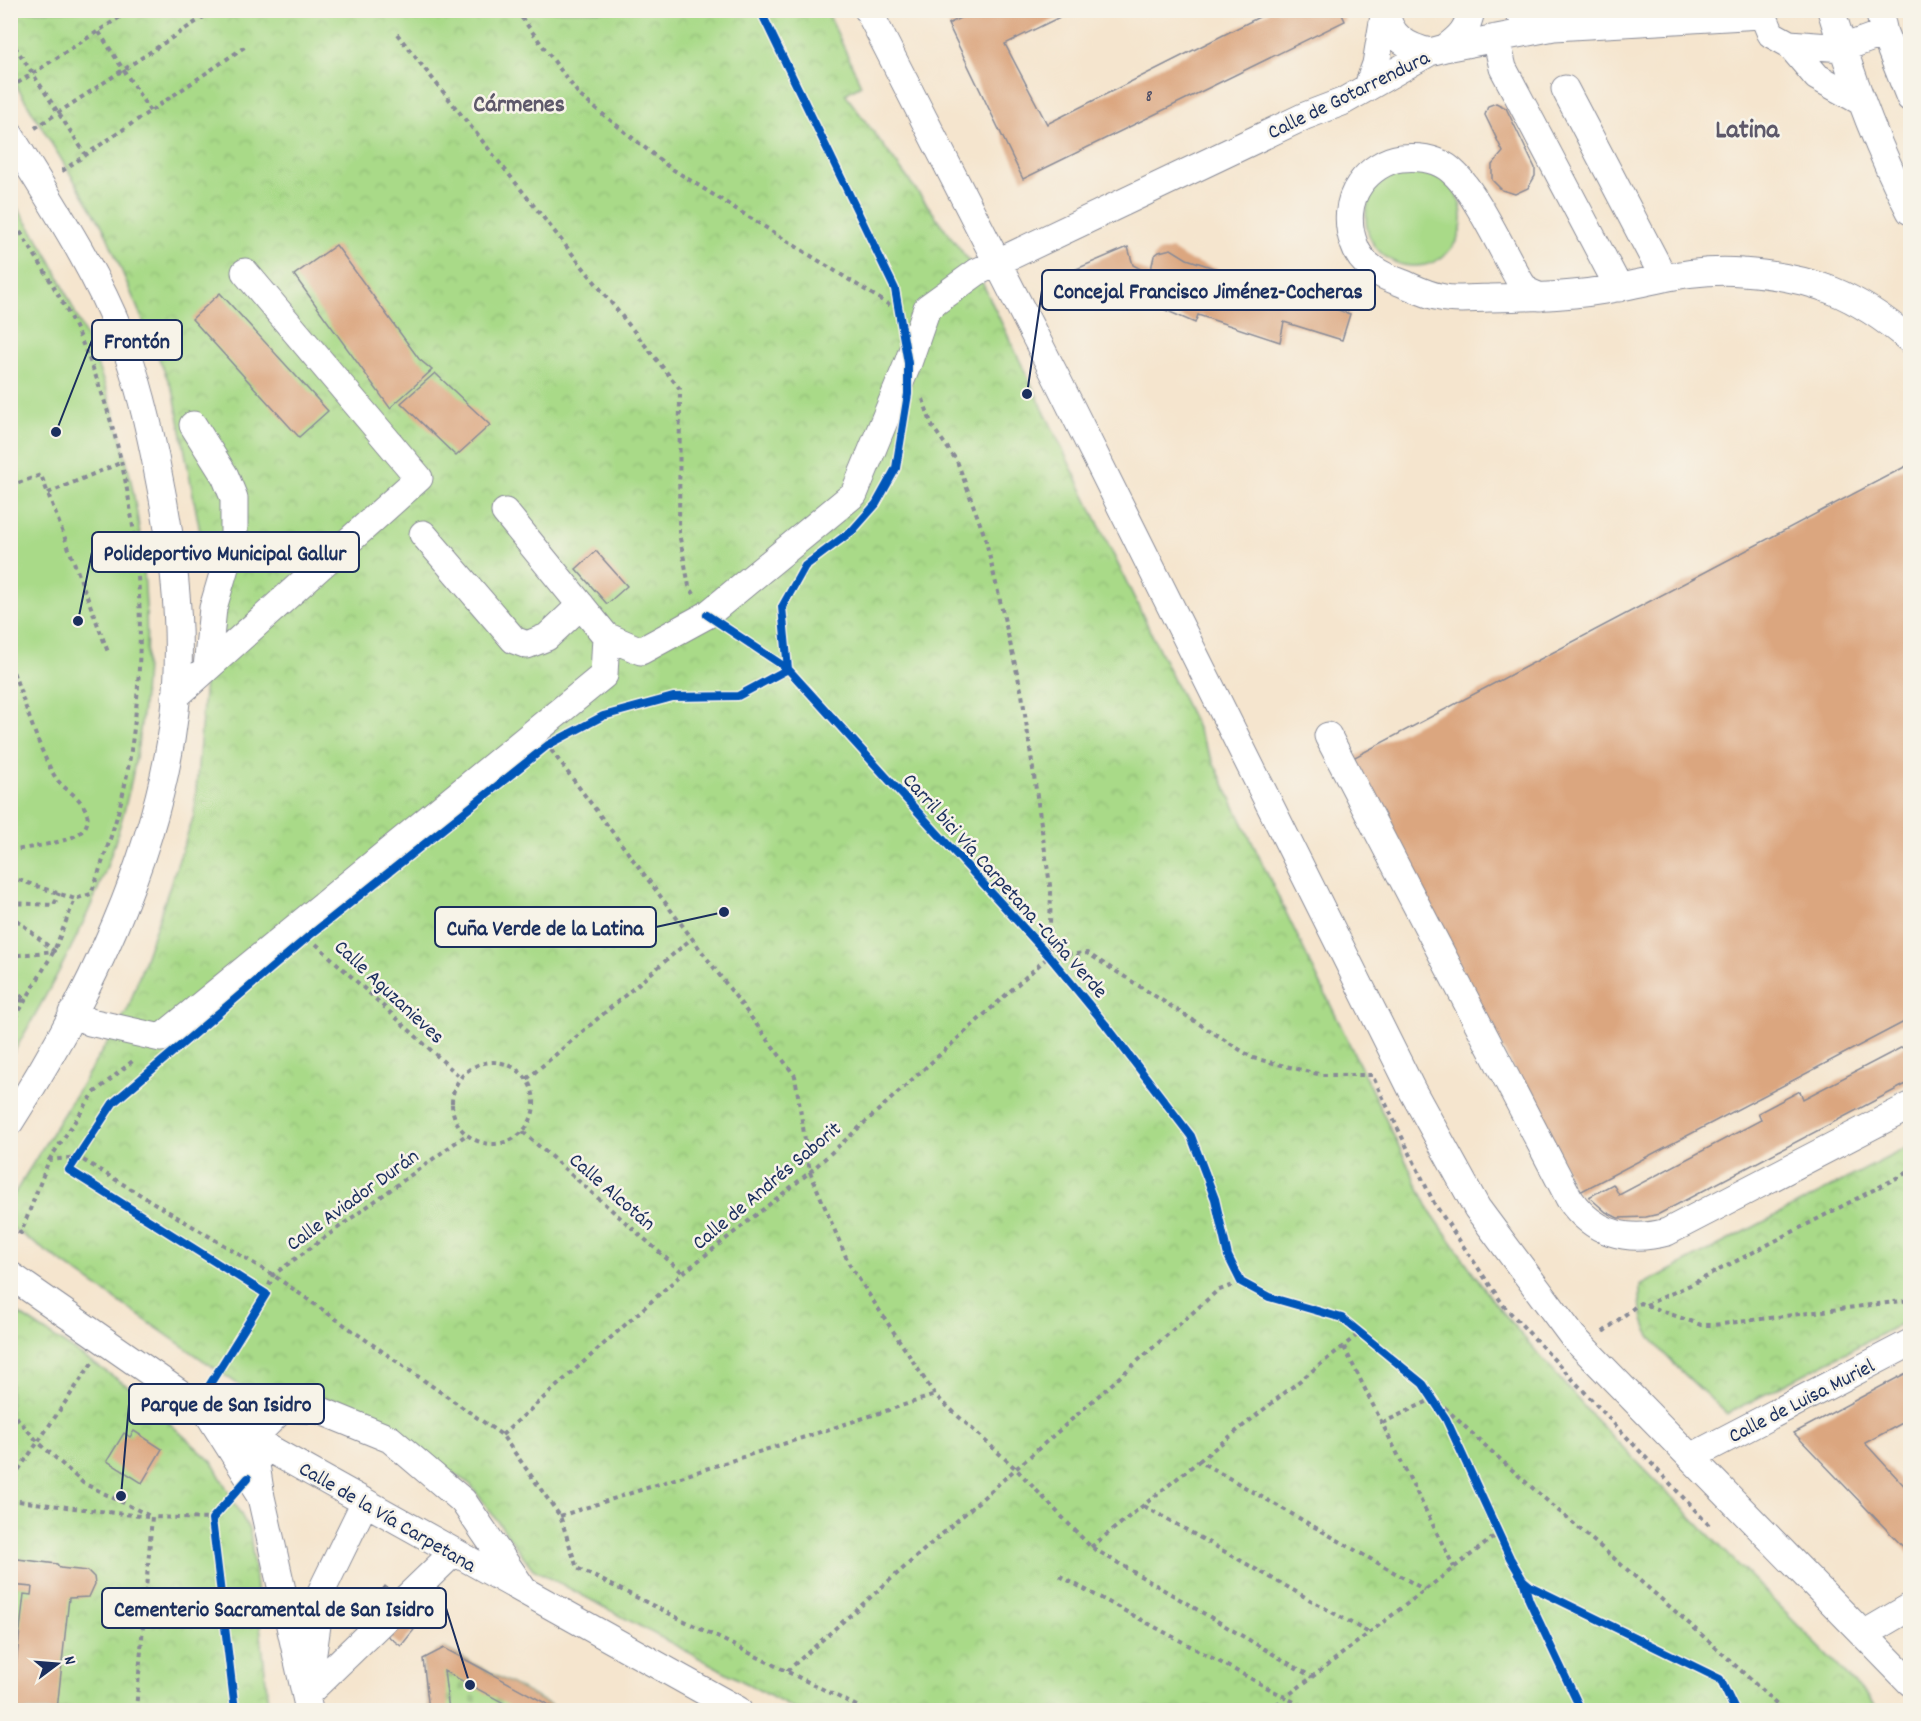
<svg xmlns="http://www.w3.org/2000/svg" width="1921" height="1721" viewBox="0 0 1921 1721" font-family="Dekko,sans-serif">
	<defs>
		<pattern id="cemetery-stones" width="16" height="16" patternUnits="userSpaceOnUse" patternTransform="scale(1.5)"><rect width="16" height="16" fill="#a9da88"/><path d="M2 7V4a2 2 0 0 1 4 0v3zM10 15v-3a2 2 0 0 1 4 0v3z" fill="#91bb78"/></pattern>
		<pattern id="park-crowns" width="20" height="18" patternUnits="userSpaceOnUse" patternTransform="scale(1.5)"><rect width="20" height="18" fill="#a9da88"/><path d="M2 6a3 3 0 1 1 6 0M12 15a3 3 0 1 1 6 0" fill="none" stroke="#91bb78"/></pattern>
	</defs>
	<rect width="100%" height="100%" fill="#f7f3e8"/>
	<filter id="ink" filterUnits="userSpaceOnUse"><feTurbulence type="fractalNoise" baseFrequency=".0167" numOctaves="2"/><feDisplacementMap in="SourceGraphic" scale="12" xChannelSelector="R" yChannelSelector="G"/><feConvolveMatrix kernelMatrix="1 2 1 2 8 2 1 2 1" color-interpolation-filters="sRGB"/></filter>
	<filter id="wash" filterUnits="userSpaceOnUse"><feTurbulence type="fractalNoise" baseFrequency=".008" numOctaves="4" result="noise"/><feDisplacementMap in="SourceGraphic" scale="24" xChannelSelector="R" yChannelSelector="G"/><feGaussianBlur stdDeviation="1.35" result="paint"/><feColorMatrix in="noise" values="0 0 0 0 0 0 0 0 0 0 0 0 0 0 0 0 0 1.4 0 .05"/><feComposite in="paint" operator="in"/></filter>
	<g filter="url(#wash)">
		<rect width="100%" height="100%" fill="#f5e5ce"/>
		<path fill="#a9da88" stroke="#628473" stroke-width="1.5" d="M1366 218a48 48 0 1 1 96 0a48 48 0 1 1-96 0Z
			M11,198C23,218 37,236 48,256C58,272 64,289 72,306C155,479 172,687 106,869C81,935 46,996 11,1057Z"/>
		<path fill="url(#cemetery-stones)" stroke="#628473" stroke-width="1.5" d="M444,1648L560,1710H429L423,1660Z"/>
		<path fill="url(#park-crowns)" stroke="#628473" stroke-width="1.5" d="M11,11H827L861,85L845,94L977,272L1430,1211L1496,1305L1592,1416L1881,1710H796L533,1569L470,1484L339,1400L255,1396L11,1227V1199L128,1009L194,815L212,595L174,394L104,229L11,77Z
			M1910,1146V1319L1727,1414C1706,1393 1656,1352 1646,1328C1640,1314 1640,1300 1640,1286Z
			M10,1308L131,1388L212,1462L250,1531L269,1710H11Z"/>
		<g id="blocks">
			<path fill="#dba67f" d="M976,10H1074L1005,44L1047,124L1273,10H1340L1345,21L1023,179L948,24Z
				M1496,103L1506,108L1535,168V176L1528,188L1515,194L1502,190L1492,180V165L1503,152L1485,115L1488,106Z
				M336,245L419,359L432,370L390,408L294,275Z
				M1128,247L1133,265L1150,274L1154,256L1159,252L1171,249L1187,259L1350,314L1342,340L1284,322L1280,342L1198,315L1195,323L1074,270Z
				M220,293L328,411L299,437L192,319Z
				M435,373L490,425L456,456L401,403Z
				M1910,464V1019L1578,1193L1351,759Z
				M596,551L627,586L607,604L576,569Z
				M1910,1043V1082L1659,1214L1646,1217L1618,1218L1606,1212L1589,1197L1613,1184L1619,1195L1761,1120L1758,1113L1800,1091L1803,1099Z
				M1910,1371V1419L1865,1443L1910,1492V1554L1794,1433Z
				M134,1431L162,1449L142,1483L107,1461L124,1433L130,1437Z
				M10,1558L57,1564L60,1568L88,1571L94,1577L95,1584L89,1597L69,1598L57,1710H11L24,1594L31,1595L32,1587L10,1585Z
				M385,1586L424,1617L401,1646L362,1616Z
				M444,1648L558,1710H517L444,1671L449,1710H429L423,1659Z"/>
		</g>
	</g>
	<g filter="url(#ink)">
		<use href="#blocks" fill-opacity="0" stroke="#888a96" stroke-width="1.5"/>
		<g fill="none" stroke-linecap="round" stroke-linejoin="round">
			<g stroke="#888a96" stroke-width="29">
				<path id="minor" d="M868,10L1057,379L1412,1090L1477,1208L1573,1337L1910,1682
					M1386,10C1388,36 1407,47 1430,52
					M1517,10L1554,27
					M1761,10L1771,34L1789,44L1843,48L1884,33
					M1831,10C1852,79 1877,148 1910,211
					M1879,10L1884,33L1910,98
					M1496,38L1503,68L1619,288
					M1789,44L1817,77L1862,102
					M1445,48C1460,37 1468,29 1471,10
					M1368,86L1376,64L1385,10
					M1565,89L1664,278
					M10,135C49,200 93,264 121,335C139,382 150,429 159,478C174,552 184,635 175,711C159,853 87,1002 10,1122
					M1540,297L1527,291L1521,283C1504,254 1477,195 1455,174C1441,159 1420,156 1401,158C1385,160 1369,171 1360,184C1347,202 1347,225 1354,244C1361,266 1382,276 1402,283C1414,288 1427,295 1440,297C1456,301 1474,298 1490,298C1534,297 1578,296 1621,287C1661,279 1700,268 1742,272C1813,277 1856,294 1910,340
					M193,425L225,476L234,498V537L213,608L207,668
					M423,534L514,640L527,645L547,637L581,605
					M606,636L641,651L707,615L854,494L908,363L927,308L977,272L1305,116L1342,102L1430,52L1445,48L1554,27L1761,15
					M175,697L419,478L245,272
					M1328,736L1569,1198C1592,1233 1627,1243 1667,1232L1910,1106
					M72,1013L90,1022L161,1038L604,675L606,636L505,512
					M10,1275L207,1412L252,1439L738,1710
					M209,1415L261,1497L309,1710
					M1691,1457L1910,1343
					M261,1497L252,1439L283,1408L319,1410L390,1439L463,1501L523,1589
					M1864,1634L1910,1607
					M309,1681L322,1590L364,1504
					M307,1694L453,1553"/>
			</g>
			<path stroke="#888a96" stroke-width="4" stroke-dasharray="4.5 4.5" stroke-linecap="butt" d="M516,10L580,96L669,167L899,311
				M99,32L150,111
				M397,34L680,389L679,533L689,586L694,594
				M10,39L86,155
				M10,88L131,10
				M35,128L214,10
				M62,171L246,46
				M10,217C30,246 48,276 65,307C137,445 154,611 129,763C122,808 106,852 91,894L75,899
				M923,399L932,426L957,461L985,537L1022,694L1051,892L1049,956
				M10,486L41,475L108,652
				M48,493L120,463
				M10,664C23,696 37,746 54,775C62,789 74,792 82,804C88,812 90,821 84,829C74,843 28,847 10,851
				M551,750L795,1076L810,1172L849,1264L935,1395L1015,1468L1091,1547L1312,1677
				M10,877L75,899L54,951L10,1027
				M10,903L54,905L59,893
				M10,914L54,951L10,956
				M316,944L460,1077
				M1049,956L1087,953L1253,1058L1322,1075H1372L1434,1203L1504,1306L1709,1525
				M10,980L25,1001L10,999
				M452 1103a41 41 0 1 1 82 0a41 41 0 1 1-82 0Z
				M527,1079L691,939
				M523,1132L683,1273
				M49,1160L94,1093L135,1059
				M10,1227L21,1233L49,1160L78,1157L273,1275L502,1435L560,1516L577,1568L865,1710
				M266,1294L273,1275L466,1135
				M1646,1305L1690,1285L1910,1171
				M1603,1332L1640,1303L1701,1325H1714L1910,1300
				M1344,1347L1454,1567
				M92,1363L38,1442L83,1483L152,1517
				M10,1410L38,1442L10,1482
				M1382,1423L1435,1398C1546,1507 1672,1601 1782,1710
				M502,1435L683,1273L810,1172L1049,956
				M1199,1461L1361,1332
				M10,1500L148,1517
				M1144,1506L1369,1633
				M560,1516L935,1395
				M1091,1547L1199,1461L1425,1590
				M1060,1576L1309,1710
				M787,1671L1217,1291L1241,1282
				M136,1710L152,1517L212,1519
				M1269,1710L1499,1533"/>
			<use href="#minor" stroke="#fff" stroke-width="27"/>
			<g stroke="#f7f3e8" stroke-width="11">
				<path id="cycleway" d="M760,10L895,289L908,363V394L896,468L876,504L853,530L805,566L782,607L788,669
					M707,615L788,669L1049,956L1105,1024L1191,1136L1215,1199L1228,1256L1241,1282L1269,1297L1342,1318L1423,1384L1446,1419L1510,1558L1523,1580L1529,1600L1581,1710
					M197,1405L266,1294L69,1170L113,1103L309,936L548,745L603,716L673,697L738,696L788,669
					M1523,1580L1530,1586L1720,1679L1735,1710
					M235,1710L212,1519L248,1478"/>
			</g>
			<use href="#cycleway" stroke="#0057b8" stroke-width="8"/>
		</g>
	</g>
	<g text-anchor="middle" stroke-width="5" stroke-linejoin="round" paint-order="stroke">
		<g font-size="18" fill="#4b4d66">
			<text x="1149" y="101">8</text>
		</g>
		<g font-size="21" fill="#1b2f5e" stroke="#f7f3e8">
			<text transform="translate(1348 94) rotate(-26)" y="7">Calle de Gotarrendura</text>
			<text transform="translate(1006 885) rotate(48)" y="7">Carril bici Vía Carpetana -Cuña Verde</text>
			<text transform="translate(390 991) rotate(43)" y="7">Calle Aguzanieves</text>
			<text transform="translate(766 1185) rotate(-40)" y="7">Calle de Andrés Saborit</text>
			<text transform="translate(613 1191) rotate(41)" y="7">Calle Alcotán</text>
			<text transform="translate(352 1199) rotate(-36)" y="7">Calle Aviador Durán</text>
			<text transform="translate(1801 1400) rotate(-27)" y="7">Calle de Luisa Muriel</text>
			<text transform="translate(388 1516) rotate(30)" y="7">Calle de la Vía Carpetana</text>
		</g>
		<g font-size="24" font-weight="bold" fill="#5e596a" stroke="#f7f3e8">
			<text x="519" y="111">Cármenes</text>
		</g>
		<g font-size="27" font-weight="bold" fill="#5e596a" stroke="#f7f3e8">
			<text x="1747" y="137">Latina</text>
		</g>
	</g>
	<path fill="none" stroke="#1b2f5e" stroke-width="2" d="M1027 394L1042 290M56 432L92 340M78 621L92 552M724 912L656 927M121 1496L129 1404M470 1685L446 1608"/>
	<g fill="#1b2f5e" stroke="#f7f3e8" stroke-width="2">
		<circle cx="1027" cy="394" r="6"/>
		<circle cx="56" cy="432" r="6"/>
		<circle cx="78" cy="621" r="6"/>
		<circle cx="724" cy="912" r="6"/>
		<circle cx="121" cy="1496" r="6"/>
		<circle cx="470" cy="1685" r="6"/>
	</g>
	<g fill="#f7f3e8" stroke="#1b2f5e" stroke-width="2">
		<rect x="1042" y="270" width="333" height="40" rx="6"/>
		<rect x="92" y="320" width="90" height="40" rx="6"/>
		<rect x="92" y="532" width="267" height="40" rx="6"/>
		<rect x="435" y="907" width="221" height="40" rx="6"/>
		<rect x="129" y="1384" width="195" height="40" rx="6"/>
		<rect x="102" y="1588" width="344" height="40" rx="6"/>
	</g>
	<g font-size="22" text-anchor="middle" font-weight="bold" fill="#1b2f5e">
		<text x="1208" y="298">Concejal Francisco Jiménez-Cocheras</text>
		<text x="137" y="348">Frontón</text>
		<text x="225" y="560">Polideportivo Municipal Gallur</text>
		<text x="545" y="935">Cuña Verde de la Latina</text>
		<text x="226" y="1411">Parque de San Isidro</text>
		<text x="274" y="1616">Cementerio Sacramental de San Isidro</text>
	</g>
	<rect width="1921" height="1721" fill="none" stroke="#f7f3e8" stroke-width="36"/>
	<g transform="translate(57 1664) rotate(74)" stroke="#f7f3e8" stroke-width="4.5" paint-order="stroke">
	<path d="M0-4.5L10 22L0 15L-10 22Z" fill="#1b2f5e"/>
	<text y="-9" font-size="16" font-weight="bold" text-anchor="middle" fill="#1b2f5e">N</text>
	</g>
</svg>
